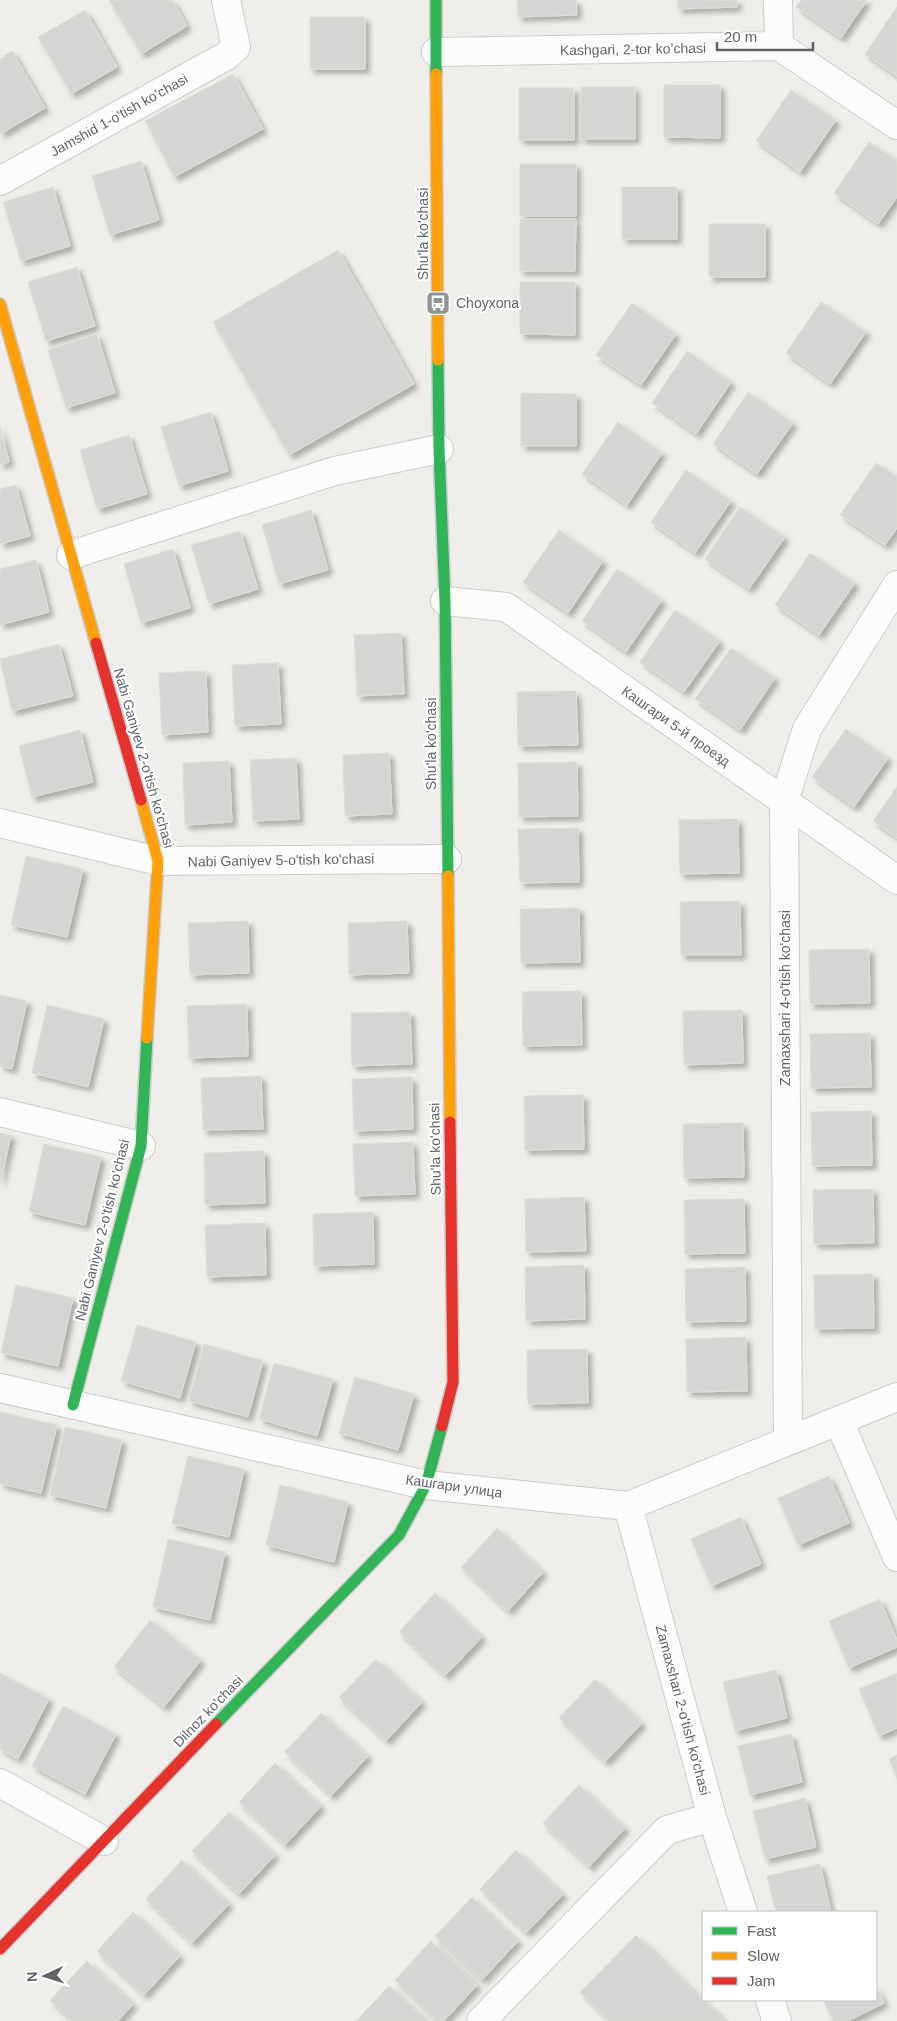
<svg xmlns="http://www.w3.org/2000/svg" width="897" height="2021" viewBox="0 0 897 2021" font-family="Helvetica,sans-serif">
	<defs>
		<filter id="shadow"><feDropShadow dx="4.5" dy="4.5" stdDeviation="2.5" flood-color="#0004"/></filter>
	</defs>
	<rect width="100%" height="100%" fill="#efeeea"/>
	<path fill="#d6d5d3" stroke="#deddd9" filter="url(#shadow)" d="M109,0H172L187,26L141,54Z
		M517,0H576L577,15L518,17Z
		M677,0H737V7L678,9Z
		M801,0H867L841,38L796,7Z
		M897,7V76L865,54Z
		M85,10L117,67L71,94L38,37Z
		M310,17H365V69H310Z
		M12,51L45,108L0,134V59Z
		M233,74L263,129L174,177L145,121Z
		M664,85H720V138L664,137Z
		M581,87H635V139H580Z
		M519,88H574V140H519Z
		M791,90L836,120L800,172L756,141Z
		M869,142L897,161V197L878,224L834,193Z
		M141,161L159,220L110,235L92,176Z
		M520,164H576V216H520Z
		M53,187L70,246L21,261L3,202Z
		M622,187H677V239H622Z
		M520,219H576L575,271H520Z
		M709,224H765V277H709Z
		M338,250L414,384L289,455L213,322Z
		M77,267L95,326L46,341L28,282Z
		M520,282H575V335L520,334Z
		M821,302L866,332L830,384L786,353Z
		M632,303L676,334L641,385L596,355Z
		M97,334L115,393L66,408L48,350Z
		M687,351L731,382L696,434L652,403Z
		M748,392L793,423L757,474L713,444Z
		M521,393L576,394V446H521Z
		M211,412L228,471L179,486L161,427Z
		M618,422L662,453L627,505L582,474Z
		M0,426L9,462L0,465Z
		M129,435L147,494L97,509L80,450Z
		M876,463L897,477V528L885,545L840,515Z
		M686,470L731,501L695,553L651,522Z
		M16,485L30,536L0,544V489Z
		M740,507L785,537L749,589L705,559Z
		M311,510L328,570L279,584L262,525Z
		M559,530L603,561L568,613L523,582Z
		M240,531L258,589L209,604L191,545Z
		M173,549L190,608L141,623L124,564Z
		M810,553L855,583L819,635L775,605Z
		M36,560L49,612L0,625V569Z
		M617,569L662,600L626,652L582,621Z
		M675,610L720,641L684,692L640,662Z
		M401,633L404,694L357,696L354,635Z
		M59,644L73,696L12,711L0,659Z
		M731,648L775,678L740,730L695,699Z
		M278,663L281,724L235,726L232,665Z
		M206,671L208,732L162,735L159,673Z
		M576,691L578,745L518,746L517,692Z
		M846,729L888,758L854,807L812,777Z
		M80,730L93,782L32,797L19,746Z
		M389,753L392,814L345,816L343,755Z
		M296,758L299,819L253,821L250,760Z
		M229,761L232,822L185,825L183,763Z
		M577,762L578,816L519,817L518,763Z
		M897,787V838L873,821Z
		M738,819L739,873L680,874L679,820Z
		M578,828L579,882L520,883L518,829Z
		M26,856L83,869L67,937L11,925Z
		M740,901L741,955H681L680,902Z
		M579,908L580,962L521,963L520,909Z
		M248,921L249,973L190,975L188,923Z
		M407,921L409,973L349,975L348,923Z
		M869,949L870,1003L810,1004L809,950Z
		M581,991L582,1045L523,1046L522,992Z
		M0,995L27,1001L12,1069L0,1066Z
		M247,1004L248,1056L189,1058L187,1006Z
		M47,1005L104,1019L88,1087L32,1073Z
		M742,1010L743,1063L684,1065L683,1011Z
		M410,1012L412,1064L352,1066L351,1013Z
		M870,1033L871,1087L811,1088L810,1034Z
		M261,1076L263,1129L203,1130L201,1078Z
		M412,1077L413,1129L354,1131L352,1079Z
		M583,1095L584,1149L525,1150L524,1096Z
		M871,1111L872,1165L812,1166L811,1112Z
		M743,1123L744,1177L684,1178L683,1124Z
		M0,1133L11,1135L0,1184Z
		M413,1142L415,1194L355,1196L353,1144Z
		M44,1144L101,1157L85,1225L29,1212Z
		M264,1151L265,1203L205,1205L204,1153Z
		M873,1189L874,1243L814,1244L813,1190Z
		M584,1197L586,1251L526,1252L525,1199Z
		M744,1199L745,1253L685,1254L684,1200Z
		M373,1212L374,1264L314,1266L313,1214Z
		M265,1223L266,1275L207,1277L205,1225Z
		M584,1265L585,1319L526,1321L525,1267Z
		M745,1267L746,1321L686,1322L685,1269Z
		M873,1274L874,1328L815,1329L814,1275Z
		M16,1285L73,1298L58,1366L1,1353Z
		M137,1325L196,1342L180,1398L121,1381Z
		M746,1337L747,1391L687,1392L686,1339Z
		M204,1344L263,1361L248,1417L189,1401Z
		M587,1349L588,1403L528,1404L527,1350Z
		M274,1363L333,1379L317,1436L259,1419Z
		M355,1377L414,1394L398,1450L339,1433Z
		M0,1412L57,1425L41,1493L0,1484Z
		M65,1427L122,1440L106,1508L50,1495Z
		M188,1456L244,1469L229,1537L172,1524Z
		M829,1476L849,1523L798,1545L778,1498Z
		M280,1485L348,1502L334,1562L266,1545Z
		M741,1517L761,1564L711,1586L691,1539Z
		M497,1528L543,1572L508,1611L461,1567Z
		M168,1539L225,1552L210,1620L153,1607Z
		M435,1593L482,1637L445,1676L399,1632Z
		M880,1599L897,1640V1647L849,1668L829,1621Z
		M150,1620L201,1660L164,1707L114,1667Z
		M376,1659L422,1702L386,1741L339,1697Z
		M776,1670L787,1718L735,1731L723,1682Z
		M0,1673L49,1699L18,1759L0,1749Z
		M897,1673V1728L879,1736L859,1689Z
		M595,1679L642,1723L605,1762L559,1718Z
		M63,1706L116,1734L85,1794L32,1766Z
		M321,1713L368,1756L331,1796L285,1752Z
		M791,1734L802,1782L750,1795L738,1746Z
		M897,1755V1778L889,1759Z
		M275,1763L321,1806L285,1845L239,1802Z
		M579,1785L625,1828L589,1867L543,1823Z
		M805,1798L816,1847L765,1859L753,1811Z
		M229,1812L275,1855L239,1894L192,1851Z
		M516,1850L563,1894L526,1933L480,1889Z
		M182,1860L229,1904L192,1943L146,1899Z
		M820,1864L831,1912H776L767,1876Z
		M472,1897L518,1941L482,1980L435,1936Z
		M133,1912L180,1956L144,1995L97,1951Z
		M636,1935L725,2021H610L580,1992Z
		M431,1941L477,1985L444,2021H438L395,1980Z
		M87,1961L133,2004L118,2021H73L50,2000Z
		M389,1986L427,2021H356Z
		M876,1986L884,2003L848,2021H834L823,2000H876Z"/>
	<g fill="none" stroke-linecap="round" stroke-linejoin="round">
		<g stroke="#cbcccc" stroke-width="30">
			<path id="street" d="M778,0L779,46
				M436,52L779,46L897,125
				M0,181L226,56L236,47L226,0
				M71,555L335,471L439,449
				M445,601L506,607L897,880
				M0,823L158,861L447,859
				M0,1112L141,1146
				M0,1388L426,1485L628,1506L897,1397
				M839,1421L897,1557
				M788,1441L784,801L807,729L897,585
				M628,1506L712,1817L743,1912
				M0,1783L104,1841
				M770,2000L777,2021
				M481,2021L667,1830L712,1817"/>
		</g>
		<g stroke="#cacacb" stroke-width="14">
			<path id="fast" d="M436,0V74
				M438,360L439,449L445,601L448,876
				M73,1405L141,1146L147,1038
				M216,1724L399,1535L426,1485L442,1426"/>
		</g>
		<g stroke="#cacacb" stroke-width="14">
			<path id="slow" d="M436,74L438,360
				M0,304L96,643
				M141,800L158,861L147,1038
				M448,876L450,1122"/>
		</g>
		<g stroke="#cacacb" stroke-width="14">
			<path id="jam" d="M96,643L141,800
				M442,1426L453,1382L450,1122
				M0,1949L216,1724"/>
		</g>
		<use href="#street" stroke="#fdfcfc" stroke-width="28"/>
		<use href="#fast" stroke="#30b455" stroke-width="11"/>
		<use href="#slow" stroke="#ff9f0a" stroke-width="11"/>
		<use href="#jam" stroke="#e5322d" stroke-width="11"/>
	</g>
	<defs>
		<g id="bus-square" transform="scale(1.25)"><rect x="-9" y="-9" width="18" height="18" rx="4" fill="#919496" stroke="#fff"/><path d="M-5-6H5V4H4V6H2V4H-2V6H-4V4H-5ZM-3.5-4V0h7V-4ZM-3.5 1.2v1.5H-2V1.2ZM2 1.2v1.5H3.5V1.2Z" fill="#fff"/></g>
	</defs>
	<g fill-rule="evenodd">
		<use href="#bus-square" x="438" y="303"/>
	</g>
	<g text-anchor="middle" stroke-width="4.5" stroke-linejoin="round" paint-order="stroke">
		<g font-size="14" fill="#5f6368" stroke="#fff">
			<text transform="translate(633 49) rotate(-1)" y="5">Kashgari, 2-tor ko’chasi</text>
			<text transform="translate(119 115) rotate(-29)" y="5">Jamshid 1-o'tish ko'chasi</text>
			<text transform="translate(423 234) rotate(-90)" y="5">Shu'la ko'chasi</text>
			<text transform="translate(676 726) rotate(35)" y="5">Кашгари 5-й проезд</text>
			<text transform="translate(431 744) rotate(-90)" y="5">Shu'la ko'chasi</text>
			<text transform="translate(144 758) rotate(74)" y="5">Nabi Ganiyev 2-o'tish ko'chasi</text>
			<text transform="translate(281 860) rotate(-1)" y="5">Nabi Ganiyev 5-o'tish ko'chasi</text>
			<text transform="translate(785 998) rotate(-90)" y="5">Zamaxshari 4-o'tish ko'chasi</text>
			<text transform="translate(435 1149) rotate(-91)" y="5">Shu'la ko'chasi</text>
			<text transform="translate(102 1230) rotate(-76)" y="5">Nabi Ganiyev 2-o'tish ko'chasi</text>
			<text transform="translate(454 1486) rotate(8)" y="5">Кашгари улица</text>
			<text transform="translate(683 1710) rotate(75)" y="5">Zamaxshari 2-o'tish ko'chasi</text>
			<text transform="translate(208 1711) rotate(-46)" y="5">Dilnoz ko'chasi</text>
		</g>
		<g font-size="14" fill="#5f6368" stroke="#fff" text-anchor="start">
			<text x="456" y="308">Choyxona</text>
		</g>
	</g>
	<rect x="702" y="1911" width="175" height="90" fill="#ffffff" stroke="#bfc1c3"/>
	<rect x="712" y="1927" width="25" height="8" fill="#30b455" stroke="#bfc1c3"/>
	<text x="747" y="1936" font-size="15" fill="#5f6368">Fast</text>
	<rect x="712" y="1952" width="25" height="8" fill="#ff9f0a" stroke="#bfc1c3"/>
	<text x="747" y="1961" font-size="15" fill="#5f6368">Slow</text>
	<rect x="712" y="1977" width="25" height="8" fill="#e5322d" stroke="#bfc1c3"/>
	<text x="747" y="1986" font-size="15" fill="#5f6368">Jam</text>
	<g transform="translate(45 1976) rotate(266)" stroke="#ffffff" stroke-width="4" paint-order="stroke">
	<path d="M0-4L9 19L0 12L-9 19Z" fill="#5f6368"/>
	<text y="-8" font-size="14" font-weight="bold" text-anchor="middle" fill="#5f6368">N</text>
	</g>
	<path d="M717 42v8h96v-8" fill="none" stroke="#5f6368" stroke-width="2.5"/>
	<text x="724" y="42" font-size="15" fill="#5f6368" stroke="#ffffff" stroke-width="4" paint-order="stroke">20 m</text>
</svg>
